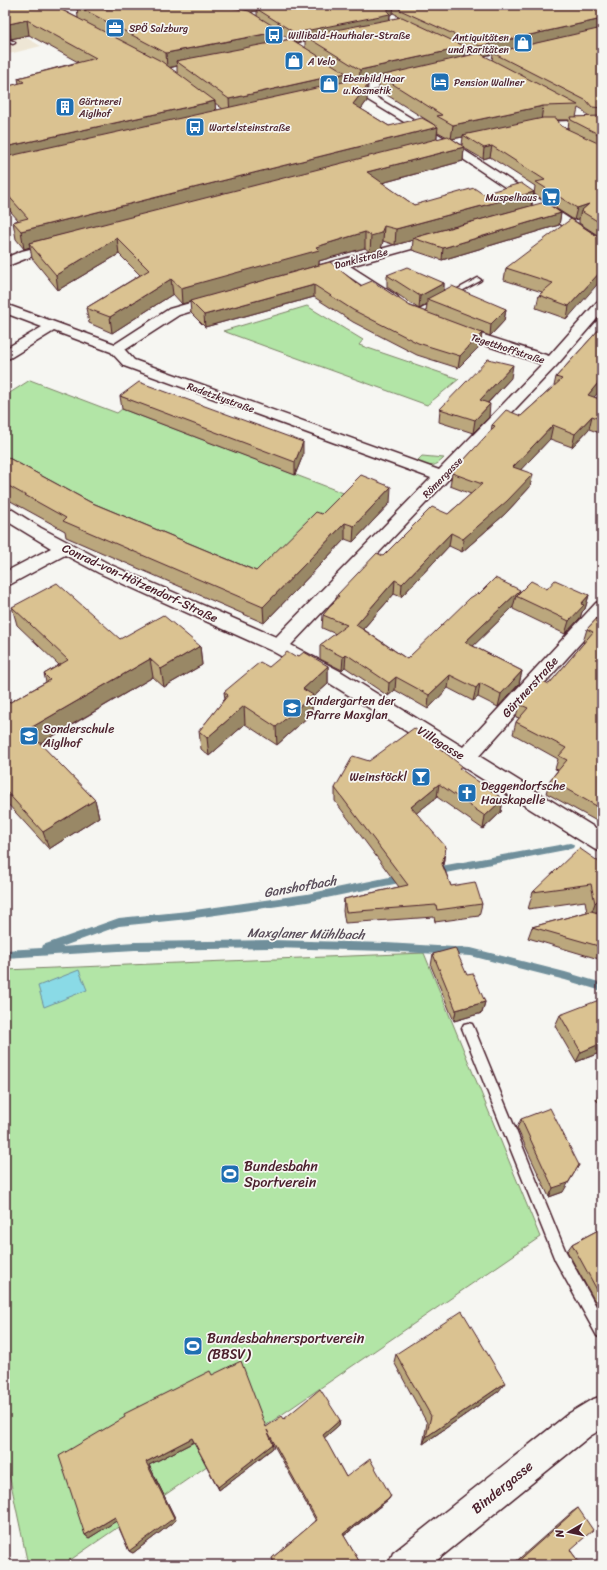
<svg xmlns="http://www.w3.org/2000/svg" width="607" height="1570" viewBox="0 0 607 1570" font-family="Sriracha,sans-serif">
	<rect width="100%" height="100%" fill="#f6f6f2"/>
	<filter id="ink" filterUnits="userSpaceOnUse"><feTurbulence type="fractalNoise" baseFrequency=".025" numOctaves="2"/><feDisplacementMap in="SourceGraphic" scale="8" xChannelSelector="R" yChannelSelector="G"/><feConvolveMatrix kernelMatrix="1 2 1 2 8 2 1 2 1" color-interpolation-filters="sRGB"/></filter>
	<g filter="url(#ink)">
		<path fill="#eee6d5" d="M5,5L18,33L41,46L5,55Z"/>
		<path fill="#b2e5a6" stroke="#7e8268" d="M307,306L363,340L359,345L459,379L427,405L223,331Z
			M30,380L117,413L122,409L354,497L257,587L5,469V396Z
			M422,456L444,458C433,469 430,466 416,462Z
			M424,953L540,1237L63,1565H28L5,1455V970Z"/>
		<path fill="#8adae6" stroke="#708f9b" d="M79,970L87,990L44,1007L38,986Z"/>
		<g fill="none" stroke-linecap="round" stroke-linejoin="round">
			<path fill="#708f9b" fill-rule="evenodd" d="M570,843L573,844L574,846L573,848L570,849L435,875L432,873L431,871L432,869L435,867Z
				M404,874L407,875L408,878L407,881L404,882L307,902L188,919L119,926L61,947L135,942L271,940L386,943L471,948L565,972L602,983V991L565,980L471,956L386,951L271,948L135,950L5,958V950L42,948L43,945L119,918L188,911L307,894Z"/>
			<g stroke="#4a1f2b" stroke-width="3">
				<path id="service" d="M5,38L15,42V43L13,44L5,41Z
					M478,278L481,280L480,281L417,315L412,314Z
					M468,1023L472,1024L474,1028L565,1250L602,1317V1338L597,1336L555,1260L462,1028L464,1024Z"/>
			</g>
			<g stroke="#4a1f2b" stroke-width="3">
				<path id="minor" d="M393,13L396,14L398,21L420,31L422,33L420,35H414L391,24L389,16Z
					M359,87L453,143L602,240V250L598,249L445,147L355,92L354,90L355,88Z
					M602,120V126L541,128L532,130L527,127L528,125L541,122Z
					M440,233L444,234L446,237L444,240L350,266L397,296L399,299L397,302H387L338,269L308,277L303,276L302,273L303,270Z
					M58,242L62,243L64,246L62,249L30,257L5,267V258L22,251Z
					M218,295L223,296L225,299L223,302L179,315L125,350L134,360L439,470L542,364L449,333L447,330L449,327L454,326L459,327L549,356L597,302L602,301V313L557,365L291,645L340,671L463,747L596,603L602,601V619L479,756L602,832V852L594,849L326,681L272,651L99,573L65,555L11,584L5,586V572L51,548L5,520V508L11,509L41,528L111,565L276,637L431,478L124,366L111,352L54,331L10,358L5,359V349L42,327L5,313V304L115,344L169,309Z
					M602,1396V1429L590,1436L431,1565H388L393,1553L568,1414L591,1400Z"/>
			</g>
			<g stroke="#4a1f2b" stroke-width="3">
				<path id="tertiary" d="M408,76L412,77L413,79L412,81L338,98L333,95L334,93Z"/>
			</g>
			<use href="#service" fill="#f6f6f2" fill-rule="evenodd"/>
			<use href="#minor" fill="#f6f6f2" fill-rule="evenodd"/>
			<use href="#tertiary" fill="#f6f6f2" fill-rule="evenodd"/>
		</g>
		<path fill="#bba77d" stroke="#4a1f2b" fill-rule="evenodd" d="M5,5L60,9L78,18L77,6L89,7L85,5H602V238L579,223V219L574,220L534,194L535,186L490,157L483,159L464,148L463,161L382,183L414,205L483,194L534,192L532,205L561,213L559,225L442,260L412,250L413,240L395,245L383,241L381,249L370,252L365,248L319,261V265L360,286L426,312L427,304L419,309L387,287V275L444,283V291L506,309L504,321L490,336L482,333L480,346L458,368L417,355L353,322L314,297L205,327L191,313L190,302L182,304L173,294L112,333L89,323L86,308L140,275L119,254L58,290L32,258L30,247L24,249L16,239L13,222L18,220L5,205V87L19,84L18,78L78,62L29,35L11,39L5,37ZM257,11V16L251,12ZM393,13L397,15L399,18L390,20V15ZM281,34L286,37L289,39L281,41ZM305,41V48L297,43ZM465,51L473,54L465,56ZM493,54L492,60L484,56ZM177,66V73L170,68ZM346,76L352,80L345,81ZM379,80V90L433,124L389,126L361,109L367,101L364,83ZM215,103L223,109L215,110ZM578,108L585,112L588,117H576ZM557,120H569L568,129L561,126ZM437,131L438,132L447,137L437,139ZM463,137L462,145L452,139Z
			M600,238L567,319L536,308L539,295L542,292L504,280L506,268Z
			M602,326V388L594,397L602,400V434L589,429L572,447L550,439L521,469L530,487L505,514L462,552L449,546L401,597L394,594L363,629L407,659L479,594L520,592L547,589L589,595L585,609L582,612L580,618L565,634L513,609V607L473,646L522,671L519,684L498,707L478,697L473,701L448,688L428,709L395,690L388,696L345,667L342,670L320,659V645L336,634L322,628L323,615L337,599V595L383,556L448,514L471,494L450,486L452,473L491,431L492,425L521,416L554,386L556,377Z
			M511,378L488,403L489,417L473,433L439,422L440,409Z
			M120,396L303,455L295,475L122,409Z
			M5,456L90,502L256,571L322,514L390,503L353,542L345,539L264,623L66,537L65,531L5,498Z
			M12,607L120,639L200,646L202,665L164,687L153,677L40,744L95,800L99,817L49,849L5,801V705L46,682L44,674L59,665L17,625Z
			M602,613V824L546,793L550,780L558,770L555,769L558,759L513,734L516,722L519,718L516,717L519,704L549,684L584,643L583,642L587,629Z
			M299,656L328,666V684L312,698V713L277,745L245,724L209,756L201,749L199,731L225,699L224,692L269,667L295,657Z
			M369,761L461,770L503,799L501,812L483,829L437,797L416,813L444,859L443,865L451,886L482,904L479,916L435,922L434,917L345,923L343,911L344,899L399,887L335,801V788Z
			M602,864L596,912L602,914V960L528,938L532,927L587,912L585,901L528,909L533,892Z
			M433,954L467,975L485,1002L482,1013L454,1021L431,966Z
			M560,1015L602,1052L576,1062L555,1026Z
			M602,1089V1105L596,1100Z
			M521,1119L563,1192L549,1197L517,1128Z
			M602,1228V1314L567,1251L572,1244Z
			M396,1354L499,1391L423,1444L427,1423L394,1362Z
			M212,1375L266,1427L284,1419L340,1420L339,1425L324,1438L346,1477L389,1499L344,1536L359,1561L356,1565H275L272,1558L316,1521L271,1440L273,1448L219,1490L194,1442L149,1465L176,1520L133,1553L129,1551L116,1521L89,1538L85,1535Z
			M578,1508L570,1550L581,1565H512L572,1512Z"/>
		<path fill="#986" stroke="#4a1f2b" d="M239,5H282V6L257,9V11L240,14Z
			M391,5H394L393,13L390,15L389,24L305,36V41L295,43V33L388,7Z
			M602,19V29L493,53V54L479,57L480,46Z
			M27,20L29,35L11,39L9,24Z
			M281,31V46L176,61L177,66L167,68L166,53Z
			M466,47L464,60L380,76L379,80L359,84L360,70Z
			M346,73L345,87L230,114L229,99Z
			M368,85L367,101L353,120V104Z
			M215,101L216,117L5,164V147Z
			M543,106L541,121L463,135V137L451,139L453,125Z
			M438,127L436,143L29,243L30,247L24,249L21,231Z
			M492,146L490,157L483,159L484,148Z
			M464,147L463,161L367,187V172Z
			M534,192L531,206L413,238V240L395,245L396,229Z
			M589,204L581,211L579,219L574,220L577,208Z
			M561,213L559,225L442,260L443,248Z
			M384,226L383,241L381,249L370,252L371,236Z
			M365,232V248L319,261V265L182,304L181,288Z
			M117,238L119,254L58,290L56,275Z
			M602,270V279L567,319L569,306Z
			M171,279L173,294L112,333L110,317Z
			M444,283L443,295L427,299V304L419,309L420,296Z
			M314,285V297L205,327L204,315Z
			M506,309L504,321L490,336L491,324Z
			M482,333L480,346L458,368L460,356Z
			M513,365L511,378L478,413L480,400Z
			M602,378V388L585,408L588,395Z
			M5,385L7,394L5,396Z
			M490,404L489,417L473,433L475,420Z
			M592,416L589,429L572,447L575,434Z
			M553,425L550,439L511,480L513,467Z
			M303,442V455L295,475V462Z
			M533,474L530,487L505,514L462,552L463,539Z
			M391,487L390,503L353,542L354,526Z
			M345,523V539L264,623L263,607Z
			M451,533L449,546L401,597L402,584Z
			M395,580L394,594L355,638L356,625Z
			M520,590L518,597L516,596L513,607L463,656L465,642Z
			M589,595L585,609L582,612L580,618L565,634L569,621L581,604Z
			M200,646L202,665L164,687L161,669Z
			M346,654L345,667L342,670L343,657Z
			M150,659L153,677L32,748L27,730Z
			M328,666V684L312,698V713L277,745L276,727L303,689Z
			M522,671L519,684L498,707L501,694Z
			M450,675L448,688L428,709L429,695Z
			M396,677L395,690L388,696L389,683Z
			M480,683L478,697L473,701L476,688Z
			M244,706L245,724L209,756L207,738Z
			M439,784L437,797L409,819L411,807Z
			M503,799L501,812L483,829L485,816Z
			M95,800L99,817L49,849L43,832Z
			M446,847L444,859L440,876L442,864Z
			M602,896V906L589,920L595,903Z
			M485,1002L482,1013L454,1021L456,1010Z
			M602,1043V1052L576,1062L581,1052Z
			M579,1165L563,1192L549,1197L553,1188Z
			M505,1383L499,1391L423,1444L426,1437Z
			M340,1420L339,1425L322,1440L323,1435Z
			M192,1438L194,1442L149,1465L176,1520L133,1553L129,1551L146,1462Z
			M273,1444V1448L219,1490L218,1487Z
			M391,1496L389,1499L342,1537L343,1534Z
			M115,1517L118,1520L89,1538L85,1535Z"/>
		<path fill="#dac291" stroke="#4a1f2b" d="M5,5H58L60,9L161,61L215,101L5,147V87L24,82L18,78L96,58L27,20L9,24L5,23Z
			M163,5H221L249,11L281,31L166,53L77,6L107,9Z
			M282,5H391L388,7V12L390,14L295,33L257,9Z
			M398,5H602V19L480,46L400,10Z
			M402,17L466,47L360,70L305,36Z
			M602,28V108L592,107L587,101L493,53Z
			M291,39L346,73L229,99L176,61Z
			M479,53L578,105L543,106L453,125L437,116L442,115L380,76Z
			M357,79L368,85L353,104L389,126L422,118L438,127L21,231L13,222L28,218L5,192V157Z
			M602,116V136L571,120L570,117Z
			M543,118H556L561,126L602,145V224L581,211L589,204L577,208L536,182L545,180L492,146L484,148L463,135Z
			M448,136L464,147L367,172L414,205L474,188L483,194L521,183L534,192L396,229L384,226L381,233L371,236L365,232L316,247L319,250L181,288L171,279L110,317L86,308L149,270L117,238L56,275L29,243Z
			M545,202L561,213L443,248L413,238Z
			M571,219L600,238H602V270L569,306L539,295L553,283L506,268Z
			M330,262L360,286L372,281L410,306L482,333L460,356L418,343L353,310L314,285L204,315L190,301Z
			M407,267L444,283L420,296L387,275Z
			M452,286L506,309L491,324L427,299Z
			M602,326V378L588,395L602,400V420L592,416L575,434L553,425L513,467L533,474L507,501L463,539L451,533L402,584L395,580L356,625L407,659L470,598L478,593L479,594L495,578L520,590L465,642L522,671L501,694L480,683L476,688L450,675L429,695L396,677L389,683L346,654L343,657L320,645L347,625L323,615L339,596L337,595L377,553L383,556L432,507L448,514L482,484L452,473L495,426L492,425L506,410L521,416L562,379L556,377Z
			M488,359L513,365L480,400L490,404L475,420L440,409Z
			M139,382L303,442L295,462L120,396Z
			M5,456L90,502L256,571L316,512L322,514L361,475L391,487L354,526L345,523L263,607L63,521L66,518L5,484Z
			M555,580L589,595L581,604L584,605L569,621L516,596L531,581L547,589Z
			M57,583L120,639L163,615L200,646L161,669L150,659L27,730L95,800L43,832L5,790V705L50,680L44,674L68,660L12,607Z
			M602,613V809L550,780L567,760L559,756L566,748L516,722L528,708L519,704L541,680L549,684L593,632L587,629Z
			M287,652L295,657L297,655L299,656L304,652L328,666L303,689L313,695L276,727L244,706L207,738L199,731L228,695L224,692L260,662L269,667Z
			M414,728L462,766L459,768L503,799L485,816L439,784L411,807L446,847L442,864L451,886L475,882L482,904L437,910L436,905L346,912L344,899L408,885L335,788L353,756L369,761Z
			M579,848L602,864V896L595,903L591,884L533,892Z
			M591,911L602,914V947L532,927Z
			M455,948L467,975L473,974L485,1002L456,1010L433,954Z
			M599,1000L602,1004V1043L581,1052L560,1015Z
			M602,1089V1098L598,1095Z
			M550,1108L579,1165L568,1183L553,1188L521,1119Z
			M602,1228V1299L572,1244Z
			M462,1311L505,1383L426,1437L431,1416L396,1354Z
			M241,1361L266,1427L282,1416L284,1419L320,1389L340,1420L323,1435L346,1477L370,1459L391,1496L343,1534L359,1561L355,1565H275L272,1558L317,1520L267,1430L273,1444L218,1487L192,1438L146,1462L174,1518L129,1551L115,1517L85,1535L59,1456L125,1417L124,1414L210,1371L212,1375Z
			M578,1508L593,1530L570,1550L581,1565H514Z"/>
	</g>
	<defs>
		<g id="office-square" transform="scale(1)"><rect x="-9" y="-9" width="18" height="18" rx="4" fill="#1f6fb2" stroke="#f6f6f2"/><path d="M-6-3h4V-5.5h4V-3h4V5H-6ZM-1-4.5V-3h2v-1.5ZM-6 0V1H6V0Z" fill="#fff"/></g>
		<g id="bus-square" transform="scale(1)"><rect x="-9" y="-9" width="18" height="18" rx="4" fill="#1f6fb2" stroke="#f6f6f2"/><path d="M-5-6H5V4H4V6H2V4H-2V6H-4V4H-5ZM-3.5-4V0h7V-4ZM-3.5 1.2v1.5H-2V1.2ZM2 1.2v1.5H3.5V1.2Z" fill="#fff"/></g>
		<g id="shop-square" transform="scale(1)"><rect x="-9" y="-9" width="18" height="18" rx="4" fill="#1f6fb2" stroke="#f6f6f2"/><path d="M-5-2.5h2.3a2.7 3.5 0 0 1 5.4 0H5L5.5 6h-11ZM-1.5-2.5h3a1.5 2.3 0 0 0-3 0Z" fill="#fff"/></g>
		<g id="hotel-square" transform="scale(1)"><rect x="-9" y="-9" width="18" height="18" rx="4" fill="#1f6fb2" stroke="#f6f6f2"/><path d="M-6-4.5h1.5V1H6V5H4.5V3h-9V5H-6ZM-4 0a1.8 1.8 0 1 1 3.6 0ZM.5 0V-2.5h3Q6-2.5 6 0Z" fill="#fff"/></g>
		<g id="building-square" transform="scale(1)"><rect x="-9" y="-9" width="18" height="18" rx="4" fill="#1f6fb2" stroke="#f6f6f2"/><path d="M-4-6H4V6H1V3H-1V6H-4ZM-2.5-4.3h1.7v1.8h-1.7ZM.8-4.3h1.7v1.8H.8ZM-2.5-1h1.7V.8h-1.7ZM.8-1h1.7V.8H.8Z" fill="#fff"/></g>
		<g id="supermarket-square" transform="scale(1)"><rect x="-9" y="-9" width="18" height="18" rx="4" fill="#1f6fb2" stroke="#f6f6f2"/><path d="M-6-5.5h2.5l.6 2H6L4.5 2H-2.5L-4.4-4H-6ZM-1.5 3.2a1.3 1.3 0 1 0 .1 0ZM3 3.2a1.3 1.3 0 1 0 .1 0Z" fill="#fff"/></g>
		<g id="school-square" transform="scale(1)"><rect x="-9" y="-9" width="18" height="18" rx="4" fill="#1f6fb2" stroke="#f6f6f2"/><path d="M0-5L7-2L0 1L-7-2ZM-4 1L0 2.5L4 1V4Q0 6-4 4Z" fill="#fff"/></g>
		<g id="bar-square" transform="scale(1)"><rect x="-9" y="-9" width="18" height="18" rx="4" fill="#1f6fb2" stroke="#f6f6f2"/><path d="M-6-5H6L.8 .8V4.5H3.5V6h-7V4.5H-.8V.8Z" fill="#fff"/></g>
		<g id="church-square" transform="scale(1)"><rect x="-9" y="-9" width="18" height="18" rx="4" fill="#1f6fb2" stroke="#f6f6f2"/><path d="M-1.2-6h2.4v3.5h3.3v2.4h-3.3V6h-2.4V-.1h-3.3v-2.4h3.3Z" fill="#fff"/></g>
		<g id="stadium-square" transform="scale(1)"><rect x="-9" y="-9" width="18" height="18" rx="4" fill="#1f6fb2" stroke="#f6f6f2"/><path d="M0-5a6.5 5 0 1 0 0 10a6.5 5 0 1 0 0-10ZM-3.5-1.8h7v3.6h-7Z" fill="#fff"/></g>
	</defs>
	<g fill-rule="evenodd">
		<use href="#office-square" x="115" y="28"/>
		<use href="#bus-square" x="274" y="35"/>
		<use href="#shop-square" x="523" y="43"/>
		<use href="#shop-square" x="294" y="61"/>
		<use href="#hotel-square" x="440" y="82"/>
		<use href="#shop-square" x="329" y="84"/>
		<use href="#building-square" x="65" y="107"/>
		<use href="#bus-square" x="195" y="127"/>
		<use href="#supermarket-square" x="551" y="197"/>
		<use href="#school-square" x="292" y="708"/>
		<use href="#school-square" x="29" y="736"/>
		<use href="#bar-square" x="421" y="777"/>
		<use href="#church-square" x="467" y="793"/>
		<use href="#stadium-square" x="230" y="1174"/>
		<use href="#stadium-square" x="193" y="1346"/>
	</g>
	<g text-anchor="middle" stroke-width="3.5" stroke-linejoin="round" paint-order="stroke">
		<g font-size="10" fill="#4a1f2b" stroke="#f6f6f2" text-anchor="start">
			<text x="129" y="32">SPÖ Salzburg</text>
			<text x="288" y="39">Willibald-Hauthaler-Straße</text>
			<text x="509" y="41" text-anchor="end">Antiquitäten<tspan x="509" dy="12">und Raritäten</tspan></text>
			<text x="308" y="65">A Velo</text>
			<text x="343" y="82">Ebenbild Haar<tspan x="343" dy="12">u.Kosmetik</tspan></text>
			<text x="454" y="86">Pension Wallner</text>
			<text x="79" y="105">Gärtnerei<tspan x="79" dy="12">Aiglhof</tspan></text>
			<text x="209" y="131">Wartelsteinstraße</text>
			<text x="537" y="201" text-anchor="end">Muspelhaus</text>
		</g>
		<g font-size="10" fill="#4a1f2b" stroke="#f6f6f2">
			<text transform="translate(361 258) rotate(-15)" y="4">Danklstraße</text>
			<text transform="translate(508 348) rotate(18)" y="4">Tegetthoffstraße</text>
			<text transform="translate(221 397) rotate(20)" y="4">Radetzkystraße</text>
			<text transform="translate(442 477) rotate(-46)" y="4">Römergasse</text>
		</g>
		<g font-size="12" fill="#4a1f2b" stroke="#f6f6f2">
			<text transform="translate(140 583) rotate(25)" y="4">Conrad-von-Hötzendorf-Straße</text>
			<text transform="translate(530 687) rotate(-48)" y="4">Gärtnerstraße</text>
			<text transform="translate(441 743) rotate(32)" y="4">Villagasse</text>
		</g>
		<g font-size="12" fill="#4a1f2b" stroke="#f6f6f2" text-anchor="start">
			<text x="306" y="705">Kindergarten der<tspan x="306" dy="14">Pfarre Maxglan</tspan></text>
			<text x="43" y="733">Sonderschule<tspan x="43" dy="14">Aiglhof</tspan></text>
			<text x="407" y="781" text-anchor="end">Weinstöckl</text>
			<text x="481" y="790">Deggendorfsche<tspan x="481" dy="14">Hauskapelle</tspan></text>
		</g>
		<g font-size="13" font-style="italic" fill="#5a4e5a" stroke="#f6f6f2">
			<text transform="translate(300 886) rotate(-10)" y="5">Ganshofbach</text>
			<text transform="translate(306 933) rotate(1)" y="5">Maxglaner Mühlbach</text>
		</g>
		<g font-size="14" fill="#4a1f2b" stroke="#f6f6f2" text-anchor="start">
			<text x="244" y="1171">Bundesbahn<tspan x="244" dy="16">Sportverein</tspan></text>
			<text x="207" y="1343">Bundesbahnersportverein<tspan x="207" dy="16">(BBSV)</tspan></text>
		</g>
		<g font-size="14" fill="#4a1f2b" stroke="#f6f6f2">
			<text transform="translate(502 1487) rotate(-39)" y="5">Bindergasse</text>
		</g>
	</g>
	<rect width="607" height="1570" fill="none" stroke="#f6f6f2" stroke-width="20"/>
	<rect x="10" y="10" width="587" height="1550" fill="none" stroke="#4a1f2b" stroke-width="1.5" filter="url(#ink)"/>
	<g transform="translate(569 1532) rotate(261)" stroke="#f6f6f2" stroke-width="3" paint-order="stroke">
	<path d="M0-3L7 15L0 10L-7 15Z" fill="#4a1f2b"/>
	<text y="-6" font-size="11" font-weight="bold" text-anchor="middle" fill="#4a1f2b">N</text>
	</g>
</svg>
